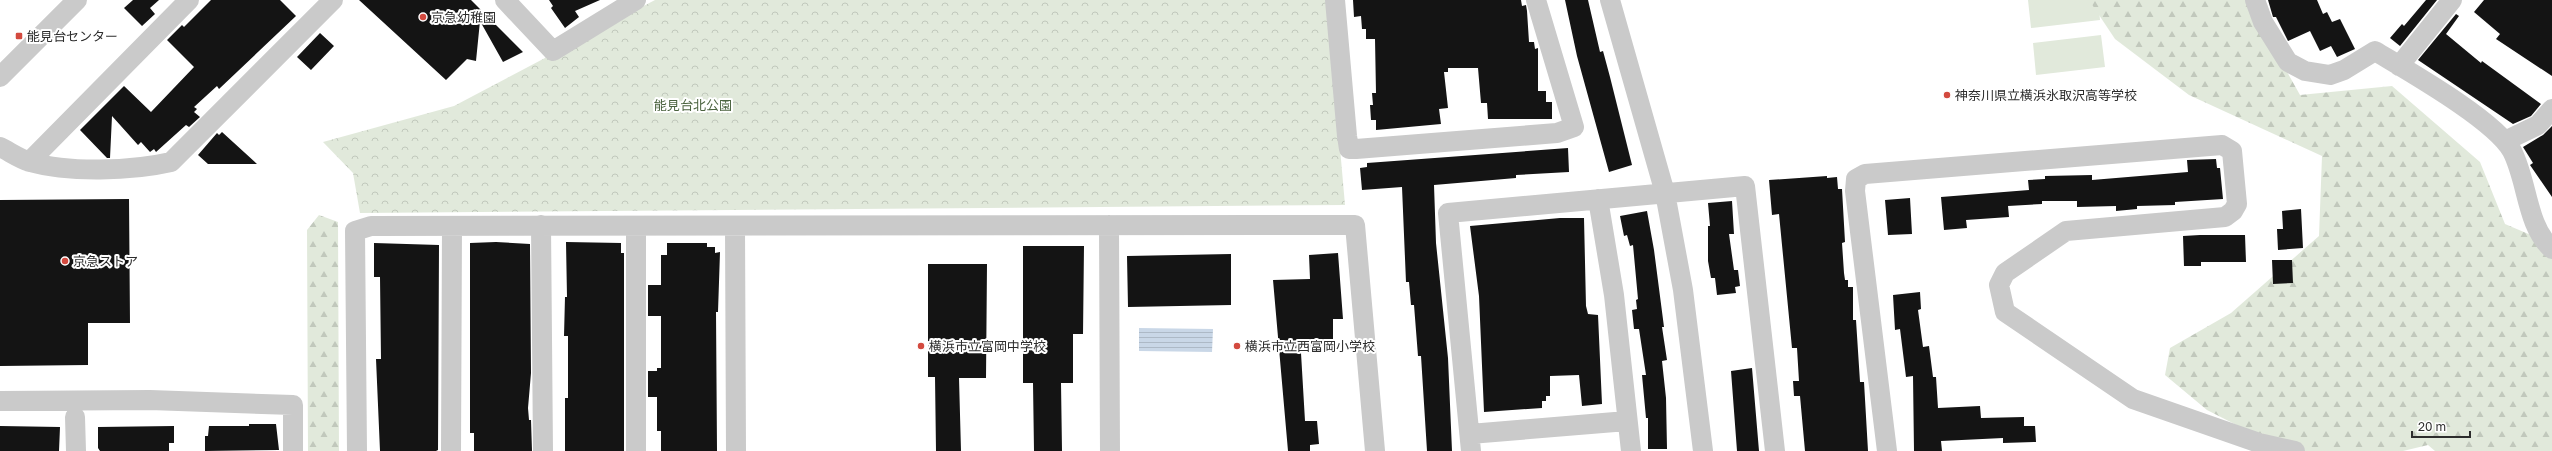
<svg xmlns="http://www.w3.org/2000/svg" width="2552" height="451" viewBox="0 0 2552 451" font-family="'Golos Text','Noto Sans JP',sans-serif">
	<defs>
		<pattern id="forest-firs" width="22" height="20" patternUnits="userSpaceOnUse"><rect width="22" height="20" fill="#e1e9db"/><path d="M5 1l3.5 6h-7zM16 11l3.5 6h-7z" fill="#c1c8bc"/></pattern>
		<pattern id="park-crowns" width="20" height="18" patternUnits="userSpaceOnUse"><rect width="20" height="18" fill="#e1e9db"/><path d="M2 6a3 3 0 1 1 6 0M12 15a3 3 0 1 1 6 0" fill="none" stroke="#c1c8bc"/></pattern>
		<pattern id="water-rules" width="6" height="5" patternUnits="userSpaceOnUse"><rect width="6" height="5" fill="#c9d7e7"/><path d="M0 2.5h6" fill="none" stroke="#adb9c6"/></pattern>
	</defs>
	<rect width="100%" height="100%" fill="#fff"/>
	<path fill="#e1e9db" d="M2028,0H2098L2100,20L2031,28Z
		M2101,35L2105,67L2036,75L2033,43Z"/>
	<path fill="url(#forest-firs)" d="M2089,0H2247L2300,95L2392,86L2480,162L2505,224L2552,244V451H2435L2428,445L2403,451H2296L2258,436L2207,410L2165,375L2170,348L2231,313L2319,236L2322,156L2189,95L2115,39Z
		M319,215L338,222L339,451H308L307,230Z"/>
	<path fill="url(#park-crowns)" d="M655,0H1327L1345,205L360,213L353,173L323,142L454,106Z"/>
	<path fill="url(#water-rules)" d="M1139,328L1213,329L1212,352L1139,351Z"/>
	<path fill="#141414" d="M133,0H159L150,8L155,14L142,26L124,8Z
		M211,0H280L296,16L219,89L217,86L194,107L197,109L194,112L200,117L189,127L186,125L156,152L154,149L150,152L141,142L138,145L112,116L110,158H107L80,130L124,86L151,112L194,67L167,40L182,25L184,27Z
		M359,0H471L523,52L503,62L480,21L476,61L467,59L446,80Z
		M549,0H600L575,11L579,17L565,28L551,8L553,6Z
		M1353,0H1521L1522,6L1526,5L1527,11L1529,42H1534L1535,49L1538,48V91H1546V102H1552V119H1488L1487,103H1481L1478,68H1448V72H1444L1448,108L1439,109L1441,124L1376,130V120H1371L1370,105H1373L1372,93H1376L1375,39H1366V29H1362L1361,16L1354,17Z
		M1565,0H1588L1600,52L1603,51L1610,77L1632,165L1609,172L1577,56Z
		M2268,0H2317L2323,14L2327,12L2332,22L2340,19L2355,49L2337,57L2331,46L2320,51L2310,31L2288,41L2276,17H2273Z
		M2426,0H2437L2400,46L2390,38L2402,24L2404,26Z
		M2484,0H2552V76L2496,39L2500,34L2474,12Z
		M2456,14L2459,16L2446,34L2481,63L2482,61L2541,104L2531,116L2513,124L2418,60Z
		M320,33L334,46L311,70L297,57Z
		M2552,126V197L2530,165L2533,163L2523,147L2543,135Z
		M222,132L257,164H208L198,155L217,133L219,135Z
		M1568,148L1569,172L1516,175V178L1434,185L1436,243L1448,358L1452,451H1427L1421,356H1418L1414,305H1411L1409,282H1406L1402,187L1362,190L1360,168L1367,167V163Z
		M2216,159L2217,168H2220L2223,199L2175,202V205L2137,206V209L2116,211V206L2077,207V201H2042V204L2008,206L2009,217L1966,220L1967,228L1944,230L1941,197L2029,190L2028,180L2045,179V176L2092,175V180L2188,172L2187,160Z
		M1827,176V178L1837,177L1838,189H1842L1845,242L1842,243L1844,273L1845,280H1848V287H1853V320H1856L1860,382H1864L1868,451H1805L1800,396H1794L1793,381H1799L1797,348H1792L1779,214L1772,215L1769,180Z
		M1910,198L1912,234L1888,235L1885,200Z
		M129,199L130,323H88V365L0,366V200Z
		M1732,201L1734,234H1729L1734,270H1738L1740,286L1735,287L1736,293L1717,295L1715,278H1711L1708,261V226H1710L1708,203Z
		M2301,209L2303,248L2278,250L2277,229H2283L2282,211Z
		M1647,211L1654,250L1664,327H1662L1667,360L1662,361L1666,398L1667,449H1648V418H1646L1642,375H1646L1639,329H1634L1632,310L1637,309L1636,300L1638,299L1633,245L1630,246L1627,235L1624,236L1620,216Z
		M1560,218H1584L1586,306L1588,314L1598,315L1602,404L1582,406L1579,375L1550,376V396H1546V401H1542V408L1484,412L1479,296L1470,226Z
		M2200,235H2245L2246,262H2201V266H2184L2183,236Z
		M496,242L530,244L531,373L528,408L529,420H531L532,451H474V433H470V243Z
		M566,242L621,243V253H624V451H565V398H568V336H564L565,297H567Z
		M374,243L439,245L438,450L436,451H380L376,359H381L380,277H374Z
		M667,243H707V247H715V253L720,252L718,312H716L717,451H661V431H657V397H648V371H657V368H661V316H648V285H661V255H667Z
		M1023,246H1084L1083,334H1073V383H1061L1062,451H1034L1033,383H1023Z
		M1338,253L1343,319H1333V351L1301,353L1305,421H1317L1319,444L1310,445V451H1288L1273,280L1310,279L1309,255Z
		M1231,254V305L1128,307L1127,256Z
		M2272,260H2292L2293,283L2273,284Z
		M928,264H987L986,378H959L961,451H936L935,377H928Z
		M1920,292L1921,309L1918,310L1923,347L1929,346L1933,377H1936L1938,408L1980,406L1981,418L2024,417V426H2035L2036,442L2003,443V438L1941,441L1942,451H1914L1913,376L1906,377L1900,329L1895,330L1893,295Z
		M1752,368L1759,451H1737L1731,371Z
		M249,424H276L279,450L205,451V436H208L209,426H249Z
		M0,426L60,427L59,451H0Z
		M174,426V443H169V451H100L98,448V427Z"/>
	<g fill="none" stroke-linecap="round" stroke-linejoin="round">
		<path stroke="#cacaca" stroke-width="20" d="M505,0L553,51L636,0
			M1335,0L1347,136L1349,149H1356L1557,133L1574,127L1536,0
			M1610,0L1665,193L1683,290L1703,451
			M2255,0L2263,22L2288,62L2305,71L2330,75L2344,70L2375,51C2408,71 2495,120 2512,151C2528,182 2526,225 2552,249
			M2399,66L2452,0
			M0,77L77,0
			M2505,141L2538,125L2552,109
			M0,147C10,152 20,159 30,162C69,173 132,171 171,162L333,0
			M29,162L189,0
			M1598,199L1614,295L1631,451
			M541,225L543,451
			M1109,225L1110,451
			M636,227V451
			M735,227L736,451
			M0,401L150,400L293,405V451
			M75,417L76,451
			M1470,434L1627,421
			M357,451L355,231L371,226L1355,225L1375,451
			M451,451L452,226
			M1471,451L1448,213L1745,186L1775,451
			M1887,451L1855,191L1856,179L1865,174L2222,145L2232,151L2237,204L2233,211L2225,217L2066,231L2005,273L1999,285L2005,312L2133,399L2259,443L2295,451"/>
	</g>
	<g fill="#d34a3f" stroke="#fff" stroke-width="1.5">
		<circle cx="423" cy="17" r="4"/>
		<rect x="15" y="32" width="8" height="8" rx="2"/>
		<circle cx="1947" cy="95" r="4"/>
		<circle cx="65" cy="261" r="4"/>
		<circle cx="921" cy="346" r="4"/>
		<circle cx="1237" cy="346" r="4"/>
	</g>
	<g text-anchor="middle" stroke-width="4" stroke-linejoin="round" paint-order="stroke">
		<g font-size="13" fill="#2d2d2d" stroke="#fff" text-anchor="start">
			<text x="431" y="22">京急幼稚園</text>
			<text x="27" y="41">能見台センター</text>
			<text x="1955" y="100">神奈川県立横浜氷取沢高等学校</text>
			<text x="73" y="266">京急ストア</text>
			<text x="929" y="351">横浜市立富岡中学校</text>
			<text x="1245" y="351">横浜市立西富岡小学校</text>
		</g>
		<g font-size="13" fill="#4b633f" stroke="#fff">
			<text x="693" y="110">能見台北公園</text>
		</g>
	</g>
	<path d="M2412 431v6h58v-6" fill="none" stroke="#2d2d2d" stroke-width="2"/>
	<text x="2418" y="431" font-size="12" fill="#2d2d2d" stroke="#ffffff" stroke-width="3" paint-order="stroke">20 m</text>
</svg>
